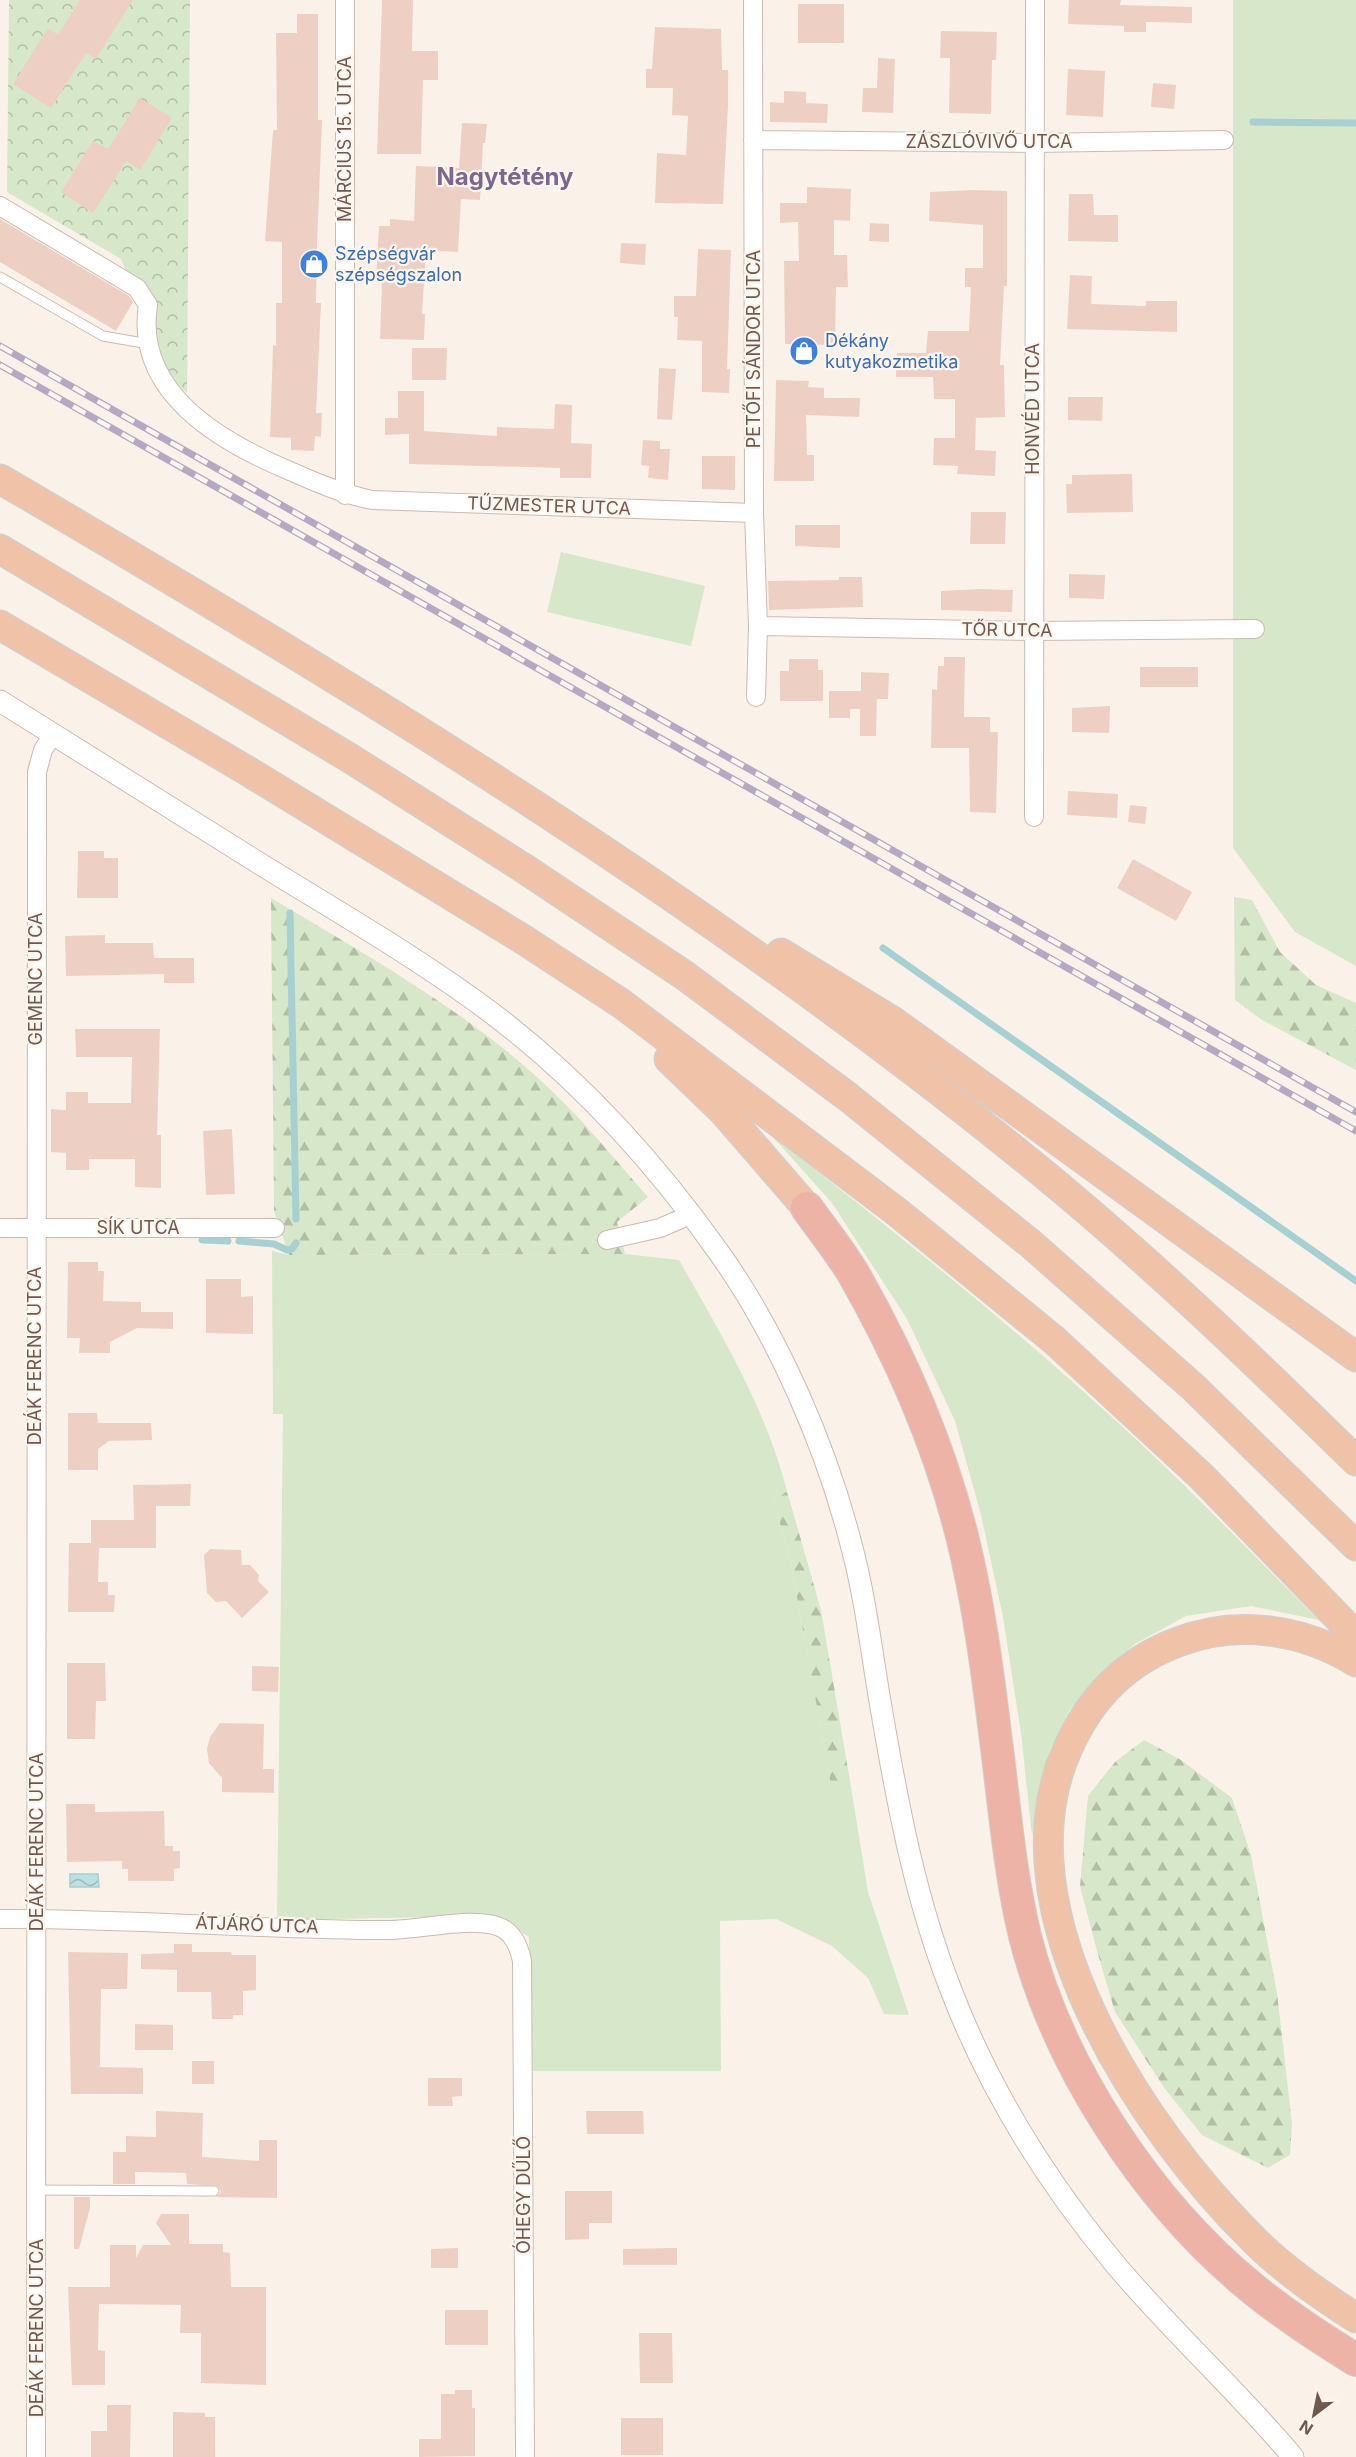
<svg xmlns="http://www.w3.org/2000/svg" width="1356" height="2457" viewBox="0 0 1356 2457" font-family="Inter,sans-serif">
	<defs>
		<pattern id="forest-firs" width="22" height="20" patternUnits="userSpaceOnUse" patternTransform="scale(1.5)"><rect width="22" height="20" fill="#d7e7c9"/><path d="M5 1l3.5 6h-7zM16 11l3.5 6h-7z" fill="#b3bea6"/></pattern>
		<pattern id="park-crowns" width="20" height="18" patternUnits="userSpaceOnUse" patternTransform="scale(1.5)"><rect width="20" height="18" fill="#d7e7c9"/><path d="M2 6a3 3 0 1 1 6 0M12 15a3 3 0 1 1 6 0" fill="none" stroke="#b3bea6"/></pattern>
		<pattern id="water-waves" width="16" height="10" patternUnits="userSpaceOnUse" patternTransform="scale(1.5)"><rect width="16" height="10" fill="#bfe0e2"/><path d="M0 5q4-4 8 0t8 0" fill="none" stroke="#a0b9ba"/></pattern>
	</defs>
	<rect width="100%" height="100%" fill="#faf2e9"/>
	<path fill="#d7e7c9" d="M1233,0H1356V966L1295,932L1233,848Z
		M561,552L705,586L691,646L547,612Z
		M772,1136C898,1234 1022,1333 1138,1441C1200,1499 1259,1561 1319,1620L1251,1606L1186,1616L1135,1644L1099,1675L1069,1711L1050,1749L1032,1836L1021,1733L1003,1617L981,1515L955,1421L907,1319L832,1203Z
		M272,1251L289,1255L625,1254L679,1260C721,1334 766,1408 787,1491L774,1501L790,1559L832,1789L851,1787L868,1892L909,2015L884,2014L868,1978L832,1946L776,1919L720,1921L721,2071H531L529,1937L492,1916L277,1920L283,1414H273Z"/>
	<path fill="url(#forest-firs)" d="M1234,897L1252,900L1280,952L1316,985L1356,1003V1070L1262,1020L1235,1000Z
		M271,898C371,958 484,1020 566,1105C595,1134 621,1167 648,1197L617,1222L625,1254L289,1255L274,1211Z
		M787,1491L821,1610L851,1787L832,1790L790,1559L774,1501Z
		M1144,1740L1181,1760L1232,1798L1251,1855L1277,1993L1292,2124L1290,2155L1268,2168L1202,2135L1165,2089L1115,2012L1097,1951L1080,1886L1088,1796L1115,1762Z"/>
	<path fill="url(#park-crowns)" d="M9,0H190L187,393L167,374L121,259L7,192Z"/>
	<path fill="url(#water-waves)" stroke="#a7d0d3" stroke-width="1.5" d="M70,1874H98L99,1887H70Z"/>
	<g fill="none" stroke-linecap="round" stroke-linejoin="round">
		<path stroke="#a7d0d3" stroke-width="7" d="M1253,122L1356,123
			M290,913L296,1219
			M883,948L1356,1281
			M202,1240L228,1241
			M239,1241L274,1244L287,1250L292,1249L296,1243"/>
	</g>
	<path fill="#edd0c3" d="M80,0H133L96,59L86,53L51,108L13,84L48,28L58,35Z
		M382,0H413L412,51H438V80H423L421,154H377Z
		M1069,0H1121L1120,5L1192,7V23L1146,22V32H1124V26L1068,24Z
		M798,4H844V43H798Z
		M297,14H318V120H322L317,244L316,303H321L316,413H322L321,437L315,436L314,451L291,450V438L270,437L273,345L276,346V303H282V242L265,241L273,130H277L276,33H297Z
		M655,27L721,29L722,70H728V105L723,204L655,203L657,153L686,155L688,116L672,115L673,88H646V69H652Z
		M941,31L997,32L996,60H992L991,114L949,113L950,58H940Z
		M878,58L895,59L893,113L862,112L863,88H877Z
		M1068,69L1105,71L1103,117L1066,115Z
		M1153,83L1176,85L1174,109L1151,107Z
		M784,91L806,92V103L828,104L827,123L770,122V102L784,103Z
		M140,98L172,118L140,170L126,161L93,213L61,192L93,141L108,149Z
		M462,123L487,124L485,143H483L480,200L461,199L458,252L426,250L422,314H425L424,340L380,339L382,281H376L379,226H390V219L414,221L416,166L459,168Z
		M807,187L851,189L850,221L834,220V255H847L848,287H836L835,345L785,344L784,261H799L798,222L780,223V203H807Z
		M974,190L1007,191V286H1004L1000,365H1004L1005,417L976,418L975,450L996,451L995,476L957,474L958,466L933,465L934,438H955V399H934L933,377H896L897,353H926L928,331H969L971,287H965V268H983V225L929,221L930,192Z
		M1069,194H1093L1094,215H1118V242L1068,241Z
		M0,219L129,296L133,302L116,331L0,262Z
		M870,223L889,224V242L869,241Z
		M621,243L646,244L645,265L620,263Z
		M698,249L731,250L727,369H730L729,393L702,392V341L677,340L678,317H674V296H696Z
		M1070,275L1092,276L1091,304L1146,306V301H1177V332L1067,329Z
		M412,348H447L446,380H412Z
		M659,368L676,369L672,420L657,419Z
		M776,380L809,381L808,387L824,388V398H860L859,417L806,415L807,455H814V481H774Z
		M398,391H424V431L497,436V427L554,429L555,404L572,405L571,443L592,444L591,478H560V468L409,464V434L385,435V418H398Z
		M1068,397H1103L1102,421L1068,420Z
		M643,440L660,441V449H670L668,480L648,478L649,466L641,465Z
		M702,456H735V490L702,489Z
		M1132,474L1133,512L1067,513L1066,484H1072V475Z
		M971,512H1006L1005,544H970Z
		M795,525H840V548L795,546Z
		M1069,574L1105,575L1104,599L1069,598Z
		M839,577H862L863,607L769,610L768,581L839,580Z
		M981,589L1013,590L1012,612L941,610V591Z
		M944,657H965L964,717H990V732H998L996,813L970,812L969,748H931L932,689L937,690L938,666H944Z
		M789,659H818V670H823V701H780V671H789Z
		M1140,667H1198V687H1140Z
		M861,672L889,673L888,699H877L876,736H860V709H850V718H829V691H861Z
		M1110,706L1109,733L1072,732V708Z
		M1068,791L1118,794L1117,818L1067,815Z
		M1130,805L1147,807L1145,824L1128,822Z
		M78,851H104V858H118V898H77Z
		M1133,859L1192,892L1176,921L1117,888Z
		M105,935V943H153L154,958H194V983H164V974L66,976L65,936Z
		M75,1029H160L157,1135H161V1188L135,1187V1159H89V1170H66V1153L51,1152V1109L66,1110V1092H88V1103H131L132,1057H76Z
		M232,1129L235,1194L206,1195L203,1131Z
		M68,1262H98V1271H104L103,1301L141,1302V1312H173V1329L137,1328L110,1342V1353H79L80,1338H67Z
		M206,1279H241V1297L253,1296V1334L206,1333Z
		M68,1413H97L98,1423H151L152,1440L109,1441L98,1449V1470H68Z
		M191,1484L190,1506H156V1548H99L98,1582H108V1595H115L114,1612H68L69,1543H91V1520H134L133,1485Z
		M210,1549L241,1550L242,1565H250L259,1575L258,1581L269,1592L242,1618L226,1601L216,1602L207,1593L204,1555Z
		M67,1663H105L106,1701H96L95,1739H67Z
		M252,1666L279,1667L278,1692L252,1691Z
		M220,1723L264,1724L263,1769H274V1793L222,1792V1778L209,1763L207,1749L210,1737Z
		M66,1804H95V1812L164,1811L165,1846H173V1851H180V1868L174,1869V1881H128V1869H122V1861L67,1862Z
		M174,1944H192V1952H231L232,1955H256V1990L243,1991V2015H233V2019H212L211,1992H177V1970L141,1969V1954L174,1953Z
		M68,1952L128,1953L127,1989H101L100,2067L143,2068V2094H71Z
		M135,2024L173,2025V2050H135Z
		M192,2061H214V2084H192Z
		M428,2078H462V2096L452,2097L453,2106H428Z
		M156,2111L203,2113L202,2157L259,2161V2140H277V2198L216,2197L221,2192L218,2186L187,2184L186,2173L135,2172V2184H113V2152H126V2136L156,2137Z
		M586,2111H643L644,2134H587Z
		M565,2191H612V2223H589V2239L565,2240Z
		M74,2197H90V2208L79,2249H74Z
		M161,2214H189V2244H223V2252L230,2253L231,2287H266V2385L201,2383V2333H180L181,2305L99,2304L98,2350L105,2351V2385H72L68,2287H110V2245H136V2258L143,2245H171L156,2223Z
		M458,2248V2268H431V2249Z
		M671,2248H677V2265H623V2249Z
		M445,2310H488V2345H445Z
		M639,2333H672L673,2383H640Z
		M455,2390H472V2408H475V2456L419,2457V2439H441V2394H455Z
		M107,2405H131L130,2457H91V2431H107Z
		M173,2412L205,2413V2417H215V2457H173Z
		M621,2418H663V2455H621Z"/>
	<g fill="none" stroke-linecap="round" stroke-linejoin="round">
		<g stroke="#cbbab0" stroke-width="11">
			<path id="service" d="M0,277L103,336L149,344
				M37,2190L214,2191"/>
		</g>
		<g stroke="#cbbab0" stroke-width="20">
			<path id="minor" d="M753,0L754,513L758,626L756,697
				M753,140L1033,143L1224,140
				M0,206L137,288L148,305C134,393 221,442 290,471C317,483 343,494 372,500L754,513
				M345,495V0
				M758,626L1034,631L1255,629
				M1034,817L1035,0
				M0,1228H275
				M607,1240L660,1228L690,1215
				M0,1919C129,1918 259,1930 388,1930C420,1930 467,1917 497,1926C513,1931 519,1946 522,1961L525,2457
				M36,2457L37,772L43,750L53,734"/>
		</g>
		<g stroke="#cbbab0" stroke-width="23">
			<path id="tertiary" d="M0,701C87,755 174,810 262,865C333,909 406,951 474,1000C569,1068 652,1158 720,1254C778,1336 826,1446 851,1544C866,1599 872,1657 882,1713C898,1807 916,1901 951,1990C989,2089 1047,2182 1115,2264C1171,2331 1237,2390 1293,2457"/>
		</g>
		<g stroke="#d5cdca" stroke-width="31">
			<path id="trunk" d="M0,479C360,689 716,906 1039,1170C1150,1261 1254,1361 1356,1461
				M0,549L348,757L522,867L684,975L848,1097L1031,1244L1193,1387L1356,1546
				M0,625L246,770L521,938L622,1004L897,1212L1054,1340L1202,1477L1356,1636
				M781,953L894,1022L1356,1357
				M669,1059L723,1111L807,1208
				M1356,1662C1303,1629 1237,1619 1178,1642C1126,1661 1089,1699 1067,1750C996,1910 1142,2130 1254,2240C1284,2270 1320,2295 1356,2318"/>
		</g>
		<g stroke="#d5cdca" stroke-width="34">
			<path id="motorway" d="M807,1208C822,1229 839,1250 853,1273C900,1355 939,1444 962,1536C978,1600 987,1667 995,1733C1004,1800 1009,1870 1025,1936C1058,2067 1148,2203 1252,2288C1285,2315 1320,2338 1356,2360"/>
		</g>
		<use href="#service" stroke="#fff" stroke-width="9"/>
		<use href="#minor" stroke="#fff" stroke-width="18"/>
		<use href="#tertiary" stroke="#fff" stroke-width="21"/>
		<use href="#trunk" stroke="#f0c2a8" stroke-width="28"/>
		<use href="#motorway" stroke="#eeb3a7" stroke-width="32"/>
		<g stroke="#b4a8c3" stroke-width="7">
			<path id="rail" d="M0,346L1356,1112
				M0,365L1356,1131"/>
		</g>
		<use href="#rail" stroke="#fdf6ef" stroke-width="4.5" stroke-dasharray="14" stroke-linecap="butt"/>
	</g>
	<defs>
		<g id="shop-disc" transform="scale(1.5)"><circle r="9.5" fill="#3f7fe0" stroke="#fdf6ef"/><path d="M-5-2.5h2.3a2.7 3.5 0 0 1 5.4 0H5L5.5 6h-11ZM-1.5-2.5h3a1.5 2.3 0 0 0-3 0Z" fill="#fff"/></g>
	</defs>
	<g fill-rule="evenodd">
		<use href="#shop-disc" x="314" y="264"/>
		<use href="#shop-disc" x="804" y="351"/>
	</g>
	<g text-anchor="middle" stroke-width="4.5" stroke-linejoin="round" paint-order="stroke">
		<g font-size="18" fill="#72594f" stroke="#fdf6ef">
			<text transform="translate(345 139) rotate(-90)" y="6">MÁRCIUS 15. UTCA</text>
			<text x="989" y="148">ZÁSZLÓVIVŐ UTCA</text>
			<text transform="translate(754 349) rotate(-90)" y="6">PETŐFI SÁNDOR UTCA</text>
			<text transform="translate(1033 409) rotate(-90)" y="6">HONVÉD UTCA</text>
			<text transform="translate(549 506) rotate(2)" y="6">TŰZMESTER UTCA</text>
			<text transform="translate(1007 630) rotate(1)" y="6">TŐR UTCA</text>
			<text transform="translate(36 979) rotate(-90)" y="6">GEMENC UTCA</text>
			<text x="138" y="1234">SÍK UTCA</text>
			<text transform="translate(35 1356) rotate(-90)" y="6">DEÁK FERENC UTCA</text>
			<text transform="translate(37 1842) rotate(-90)" y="6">DEÁK FERENC UTCA</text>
			<text transform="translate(257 1925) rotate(2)" y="6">ÁTJÁRÓ UTCA</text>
			<text transform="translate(524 2195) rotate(-90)" y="6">ÓHEGY DŰLŐ</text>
			<text transform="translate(37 2328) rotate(-90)" y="6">DEÁK FERENC UTCA</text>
		</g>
		<g font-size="18" fill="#366cbe" stroke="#fdf6ef" text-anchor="start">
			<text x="335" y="260">Szépségvár<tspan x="335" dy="21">szépségszalon</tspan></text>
			<text x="825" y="347">Dékány<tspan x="825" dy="21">kutyakozmetika</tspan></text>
		</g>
		<g font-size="24" font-weight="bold" fill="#7d678e" stroke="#fdf6ef">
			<text x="505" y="185">Nagytétény</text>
		</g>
	</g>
	<g transform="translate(1314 2415) rotate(212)" stroke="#fdf6ef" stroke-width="4.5" paint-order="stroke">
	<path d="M0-4.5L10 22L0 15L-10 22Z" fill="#72594f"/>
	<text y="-9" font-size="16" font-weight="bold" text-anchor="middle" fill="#72594f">N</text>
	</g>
</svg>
